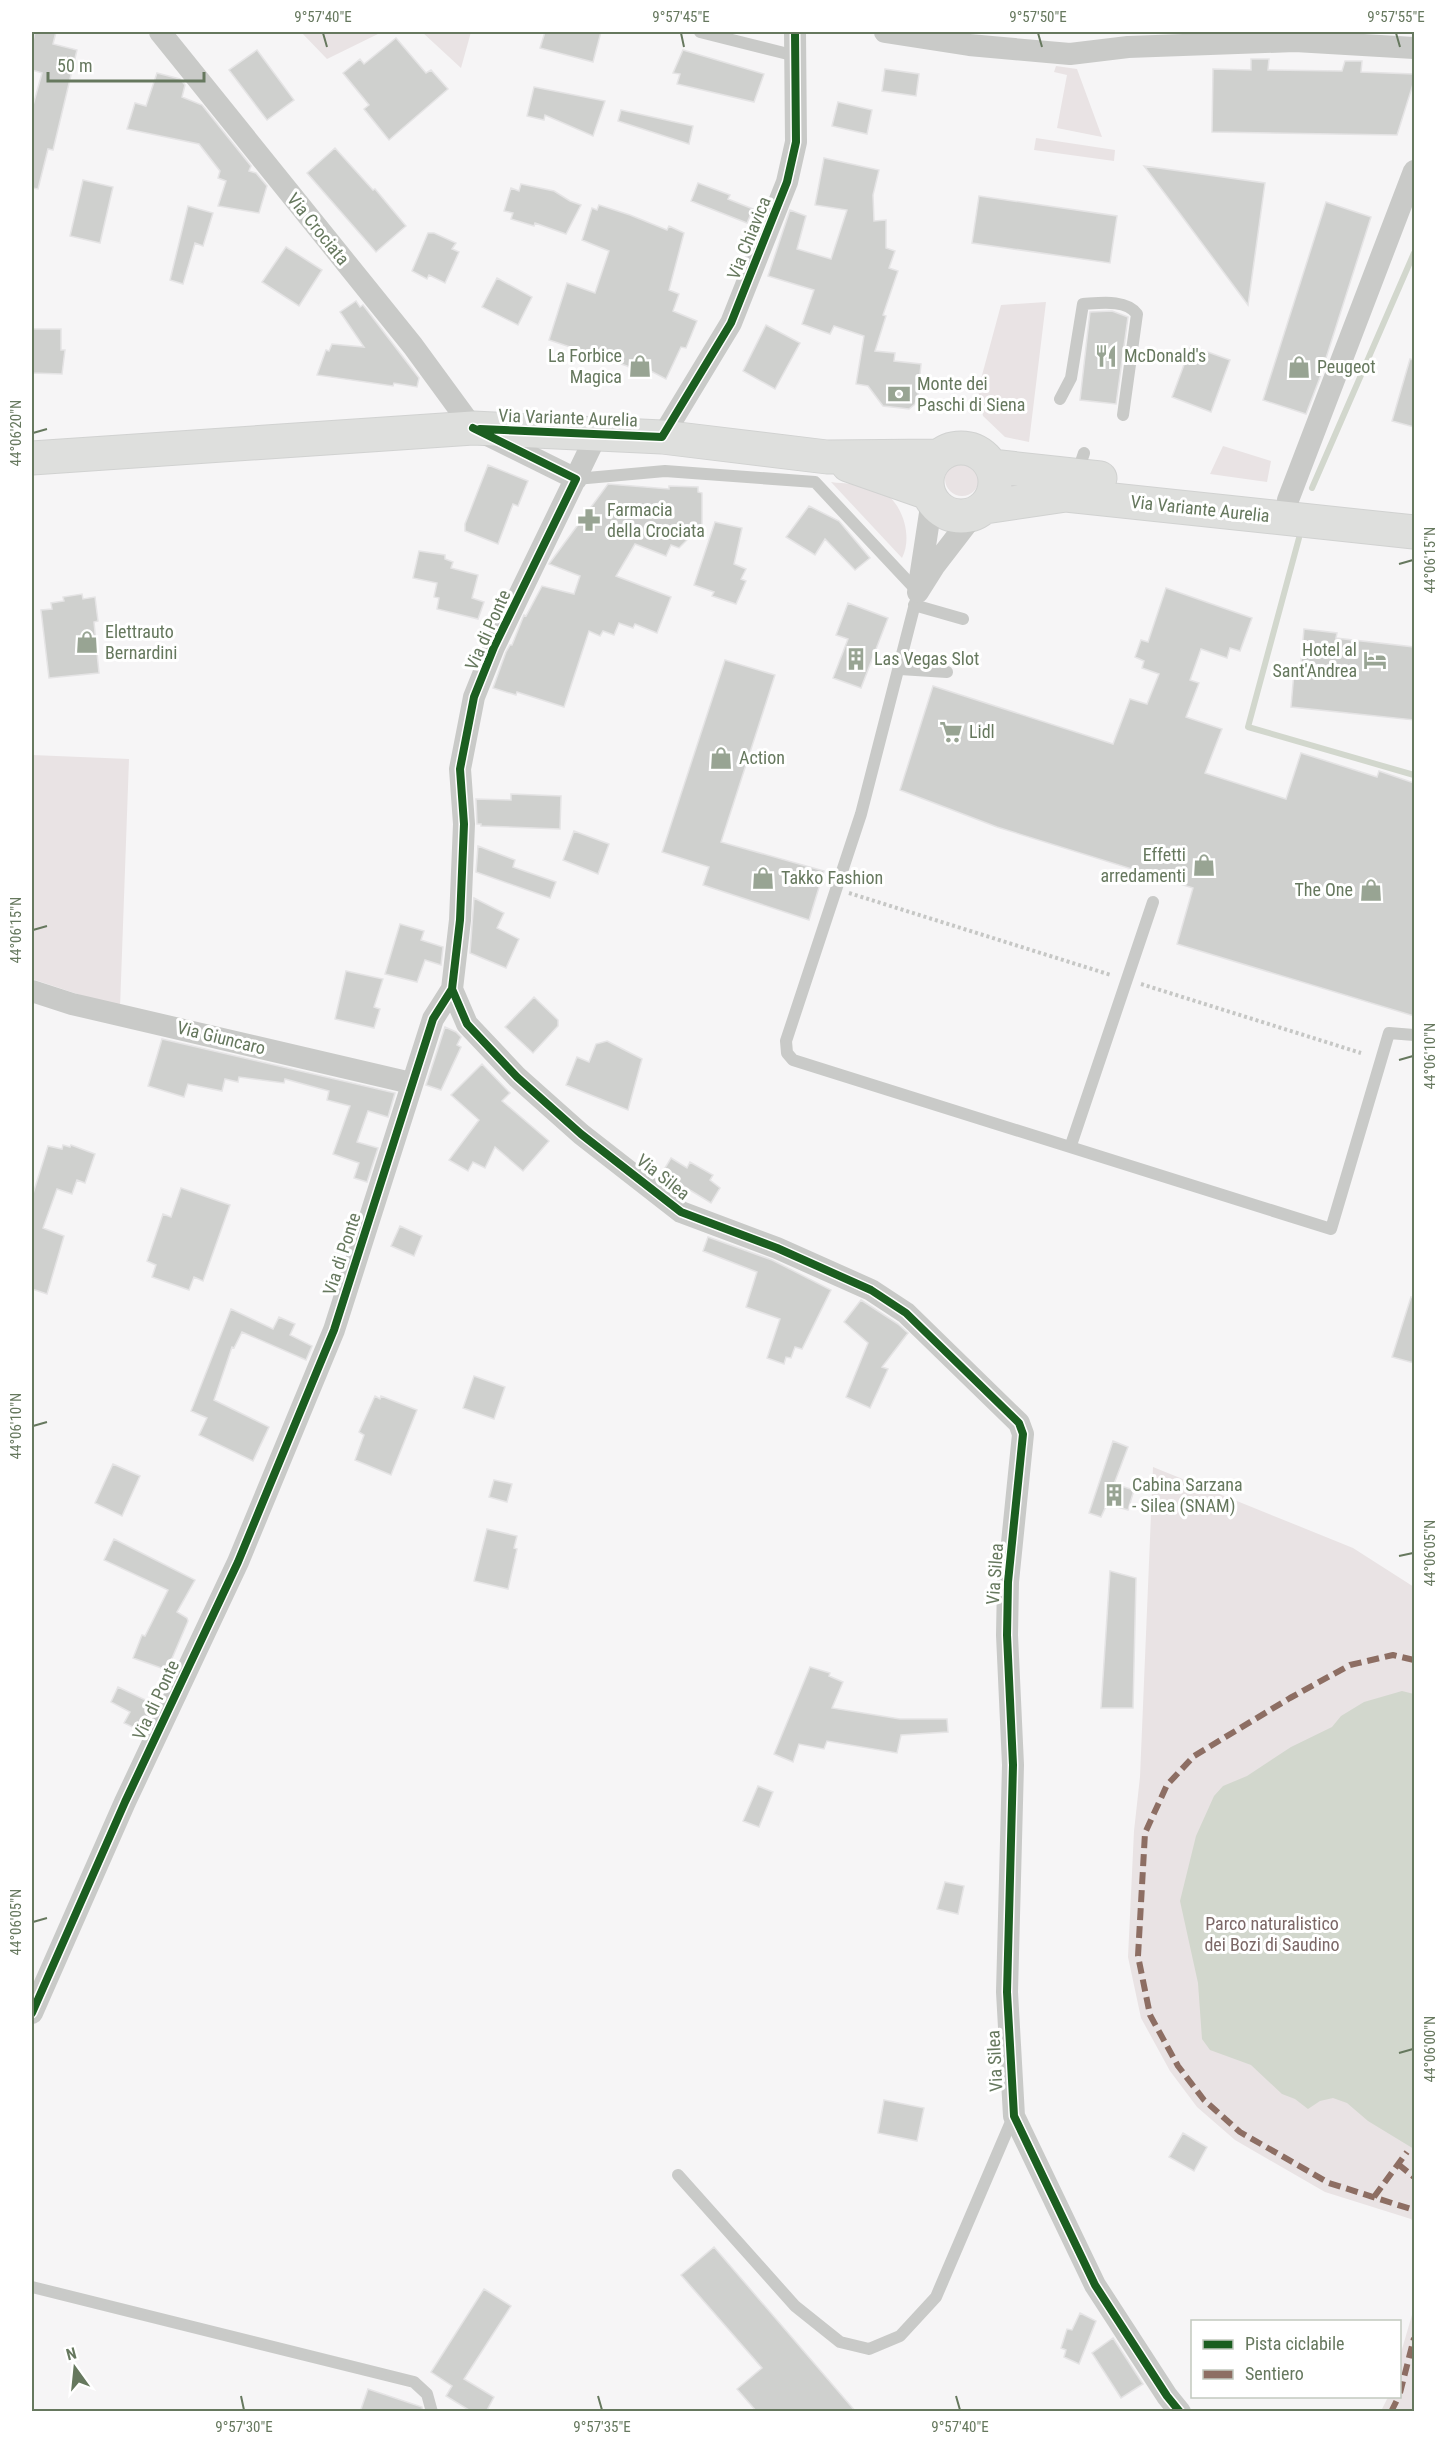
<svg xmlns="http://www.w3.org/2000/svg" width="1446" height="2443" viewBox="0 0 1446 2443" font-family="'Roboto Condensed',sans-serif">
	<rect width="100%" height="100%" fill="#f6f5f6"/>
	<path fill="#e9e3e4" d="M301,32H382L327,59Z
		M422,32H471L461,68Z
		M1056,66L1077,69L1102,137L1057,128L1067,75L1054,72Z
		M1036,138L1115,150L1114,161L1034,150Z
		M1046,302L1029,442L1005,437L983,416L978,390L1001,305Z
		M1223,446L1271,461L1267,482L1210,474Z
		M945 479a17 17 0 1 1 34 0a17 17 0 1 1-34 0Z
		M831,482C845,484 861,483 874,487C901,496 914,535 902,558Z
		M32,755L129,759L120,1008L32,979Z
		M1153,1467L1353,1548L1414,1587V2223L1411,2219L1325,2192L1235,2140L1197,2107L1170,2071L1141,2018L1128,1957L1134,1831L1140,1777Z
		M1414,2308V2411H1381L1388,2397L1400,2396V2356Z"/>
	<path fill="#d2d7cd" d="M1402,1691L1414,1694V2149L1368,2121L1347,2103L1333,2098L1320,2101L1308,2109L1295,2099L1282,2094L1251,2065L1210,2050L1202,2039L1198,1983L1180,1901L1196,1836L1214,1796L1223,1786L1247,1776L1291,1747L1332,1727L1341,1716L1364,1702Z"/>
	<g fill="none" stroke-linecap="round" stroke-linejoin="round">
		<path stroke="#d2d7cd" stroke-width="6" d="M1312,488L1414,253
			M1299,538L1248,727L1414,775"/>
	</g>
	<path fill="#cfd0ce" stroke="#e5e4e5" stroke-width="1.5" d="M35,32H56L53,44L77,50L53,150L48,149L38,189L32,188V109L42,73L32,70V46Z
		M545,32H601L593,62L540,48Z
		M396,38L426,73L431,70L448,89L389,140L364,109L369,105L343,73L360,59L364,64Z
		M257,50L294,100L267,120L229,70Z
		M683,50L764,74L754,102L677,84L680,74L673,73Z
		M1251,59H1269L1268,70L1342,71L1345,61H1362L1361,72L1414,74V81L1397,135L1212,132L1213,69L1251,70Z
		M885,69L919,74L916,96L882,91Z
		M157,73L180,79L185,85L182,97L202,105L251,166L249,171L256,173L267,186L259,213L218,206L226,181L218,178L220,171L199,144L127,129L135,103L146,106Z
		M534,87L605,101L593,136L545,115L544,120L527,116Z
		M838,102L872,110L867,134L832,126Z
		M621,110L693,126L689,144L618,121Z
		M335,148L373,190L375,189L406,226L376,252L307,173Z
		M824,158L879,170L873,195L874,221L886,220V248L895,251L889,268L898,271L883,315L886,316L875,351L895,353L894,361L921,364L918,395L915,404L909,409L883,406L868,386L856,384L864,336L834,326L830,334L802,324L814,290L768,276L790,210L806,216L797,249L831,259L847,210L815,205Z
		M1144,166L1265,183L1248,305L1178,211Z
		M83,180L113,187L100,243L70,236Z
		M698,183L730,195L728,199L753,209L747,223L691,201Z
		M521,184L554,191L570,201L581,205L566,234L535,223L534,226L511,219L513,213L504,211L511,188L519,191Z
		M979,196L1117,216L1110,263L972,243Z
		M1326,202L1371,217L1319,380L1306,414L1263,400Z
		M599,205L630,215L667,230L669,226L684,233L669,290L679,294L673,311L697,321L686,348L681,347L666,379L647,369L644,375L627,366L549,340L567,283L595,293L609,251L582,240L592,208L597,210Z
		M188,206L213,213L203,246L195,243L183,284L170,280Z
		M428,233H434L456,243L452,249L459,252L445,283L429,275L427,279L412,271Z
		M286,247L322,270L299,306L262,282Z
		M497,278L532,297L518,325L482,307Z
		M356,301L360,307L363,305L419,378L417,387L394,383L393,386L317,375L326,350L329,351L332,344L364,347L340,312Z
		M1112,311L1128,317L1116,404L1080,400L1090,312Z
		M766,325L800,343L775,389L743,371Z
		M32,329H61V350H65L62,374L32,373Z
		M1191,346L1230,360L1211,412L1172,397Z
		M1410,359L1414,360V427L1392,421Z
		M488,465L528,481L518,506L513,504L498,544L465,531V524Z
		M608,484L669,489V486L698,487V492L702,493V525L679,548L671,545L666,556L635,544L616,576L671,597L657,633L635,624L633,628L619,623L614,635L603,631L600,636L589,631L564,707L517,692L516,695L493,688L506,652L510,645H512L524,615L526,616L542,586L574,594L580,576L549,564Z
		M809,506L839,521L870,558L855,570L825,539L815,555L786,537Z
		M715,522L742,528L734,564L746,569L741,579L746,581L736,604L712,596L714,592L694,585Z
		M419,551L445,555V559L453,562L451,568L478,575L472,598L484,602L478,619L437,609L439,598L434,597L437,583L413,578Z
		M1166,588L1252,618L1240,651L1230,648L1227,658L1201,649L1190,680L1199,683L1186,717L1222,729L1205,773L1286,799L1301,753L1377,777L1379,771L1414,783V1016L1177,944L1193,888L997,827L900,790L933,686L1113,744L1130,699L1147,704L1159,674L1142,668L1144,661L1135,657L1141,640L1148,642Z
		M82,594L83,599L95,597L98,621L94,622L99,673L49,678L41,610L52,609L51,603L64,601L63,597Z
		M848,603L888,618L861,688L833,678L848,639L836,635Z
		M1304,629L1337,633L1336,638L1414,647V720L1291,707L1294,672L1300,673Z
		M725,660L775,675L721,842L824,871L809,920L703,885L709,867L662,852Z
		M511,794L561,796L560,829L481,826V824H477L476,799L511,800Z
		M574,831L609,844L598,874L563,860Z
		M478,846L515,860L513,867L556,882L550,898L476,872Z
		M474,898L504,913L497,928L519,939L506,968L470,953Z
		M400,924L424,931L421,940L443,947L441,965L425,960L417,982L385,974Z
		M346,971L383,979L374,1007L380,1009L374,1028L335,1019Z
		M534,997L558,1020V1026L533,1053L505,1027Z
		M445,1027L456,1032L461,1037L457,1045L461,1047L441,1090L426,1085Z
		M162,1039L395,1093L388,1117L368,1111L357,1142L378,1148L367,1182L354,1178L359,1163L333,1154L350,1106L327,1100L329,1091L285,1079L284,1083L239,1077L238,1082L225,1079L222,1091L188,1084L184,1097L148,1086Z
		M607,1041L642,1059L628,1110L566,1085L577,1057L589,1062L596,1044Z
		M482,1064L510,1093L502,1101L549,1141L523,1171L495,1147L485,1168L473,1162L468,1171L449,1160L479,1120L451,1095Z
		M63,1145L70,1147L71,1145L95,1154L85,1183L77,1180L72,1194L57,1189L43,1228L64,1236L47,1294L32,1289V1197L48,1146L62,1149Z
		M671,1158L687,1168L690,1162L713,1175L710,1180L720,1188L711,1203L662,1173Z
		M181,1188L230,1205L203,1281L194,1277L189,1290L152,1277L156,1265L147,1261L163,1214L171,1217Z
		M400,1226L422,1236L414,1256L391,1246Z
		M708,1237L772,1260L831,1290L802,1349L795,1347L791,1358L786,1357L784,1364L767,1358L780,1319L746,1307L757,1272L703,1251Z
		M1411,1297L1414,1298V1363L1392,1357Z
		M861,1300L898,1324L908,1333L882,1367L888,1369L870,1408L846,1397L868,1343L844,1322Z
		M231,1309L273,1329L279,1317L295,1324L290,1335L312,1346L306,1360L242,1332L234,1348L232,1347L214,1400L269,1427L253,1461L199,1435L207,1418L191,1411Z
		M474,1376L505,1387L494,1419L463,1408Z
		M375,1396L380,1399L381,1396L417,1410L391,1475L355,1460L364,1435L359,1432Z
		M1113,1441L1128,1447L1114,1484L1134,1490L1128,1510L1107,1504L1101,1517L1089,1513Z
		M113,1464L140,1476L122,1516L95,1503Z
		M494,1480L512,1484L507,1502L489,1497Z
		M487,1529L517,1536L514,1548L517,1549L508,1589L474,1581Z
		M114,1539L195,1580L177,1612L187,1618L188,1621L167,1670L133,1658L142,1635L145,1636L168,1590L104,1560Z
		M1110,1571L1136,1578L1133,1708H1101Z
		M810,1667L830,1673L829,1676L843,1682L832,1708L900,1719H947L948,1732L901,1735L897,1753L827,1741L824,1749L799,1744L793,1762L774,1754Z
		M118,1687L156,1705L143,1732L124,1723L130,1712L111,1702Z
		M758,1786L773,1792L759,1827L743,1821Z
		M945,1882L964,1886L958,1914L937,1909Z
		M884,2100L924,2108L917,2141L878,2133Z
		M1183,2133L1207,2147L1194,2171L1169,2157Z
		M714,2247L795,2341L856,2412H757L737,2389L762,2368L681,2275Z
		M484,2289L511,2306L464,2379L494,2397L486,2412H472L446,2396L452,2386L431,2372Z
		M1080,2313L1096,2321L1079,2364L1064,2357L1066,2350L1061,2348L1067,2329L1072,2330Z
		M1113,2338L1143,2384L1121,2398L1092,2353Z
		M368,2389L422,2407L423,2412H360Z"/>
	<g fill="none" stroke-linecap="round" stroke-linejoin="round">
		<g stroke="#d1d2d1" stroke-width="35">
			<path id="primary" d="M927 482a34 34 0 1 1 68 0a34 34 0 1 1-68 0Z
				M32,458L473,428L662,437L827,457L938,456
				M848,465L928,493
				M991,466L1100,478
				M985,507L1066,495L1414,532"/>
		</g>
		<path stroke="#c6c7c5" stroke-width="4" stroke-dasharray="3 3" stroke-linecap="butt" d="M849,893L1111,975
			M1141,984L1361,1053"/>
		<path stroke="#c9cac8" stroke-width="12" d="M700,32L796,56
			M1060,399L1071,378L1083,304C1100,303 1126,299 1137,314L1123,415
			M1077,474L1084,453
			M576,479L665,471L815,482L918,592L861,814L786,1041L787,1053L793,1060L1331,1229L1389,1033L1414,1035
			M914,605L963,619
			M900,669L947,672
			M1071,1145L1153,902
			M678,2175L795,2306L840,2342L869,2349L900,2336L936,2297L1013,2117
			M32,2287L414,2382L427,2394L432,2412"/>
		<path stroke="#c9cac8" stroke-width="22" d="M160,32L413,346L473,428L576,479
			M885,32L969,45L1070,54L1128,47L1295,41L1414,48
			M662,437L731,323L787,182L796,142L795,32
			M1288,500L1414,171
			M919,585L932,500
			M918,592L935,565L975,513
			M452,989L467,1024L517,1077L581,1134L681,1212L777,1248L871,1290L906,1313L1019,1423L1023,1434L1008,1582L1007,1635L1013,1765L1007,1992L1014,2116L1095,2285L1167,2396L1180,2412
			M32,991L72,1004L411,1083
			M32,2013L125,1802L238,1562L334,1330L433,1019L452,989L460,920L464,824L460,769L474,697L494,647L597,434"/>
		<use href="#primary" stroke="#dedfdd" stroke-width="33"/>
		<path stroke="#8d6e63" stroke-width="6" stroke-dasharray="12 6" stroke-linecap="butt" d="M1414,1660L1393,1655L1350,1665L1290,1698L1194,1756L1167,1785L1145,1833L1138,1956L1150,2015L1178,2066L1204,2100L1240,2132L1329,2183L1414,2210
			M1398,2164L1414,2177
			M1374,2197L1407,2152
			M1400,2393L1414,2338
			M1391,2412L1399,2396"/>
		<g stroke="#fff" stroke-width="11">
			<path id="cycleway" d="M480,429L662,437L731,323L787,182L796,142L795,32
				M452,989L467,1024L517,1077L581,1134L681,1212L777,1248L871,1290L906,1313L1019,1423L1023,1434L1008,1582L1007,1635L1013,1765L1007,1992L1014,2116L1095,2285L1167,2396L1180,2412
				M32,2013L125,1802L238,1562L334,1330L433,1019L452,989L460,920L464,824L460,769L474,697L494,647L576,479L473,428"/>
		</g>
		<use href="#cycleway" stroke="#1b5e20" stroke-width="8"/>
	</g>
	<path fill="none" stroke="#66785e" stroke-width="2" d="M323,33L327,47M681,33L684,47M1038,33L1042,47M1396,33L1400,47M33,433L47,429M1399,564L1413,560M33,930L47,926M1399,1060L1413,1056M33,1426L47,1422M1399,1556L1413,1553M33,1922L47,1918M1399,2053L1413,2049M241,2396L244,2410M598,2396L602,2410M956,2396L960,2410"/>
	<defs>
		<g id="restaurant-bare" transform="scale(1.8)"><path d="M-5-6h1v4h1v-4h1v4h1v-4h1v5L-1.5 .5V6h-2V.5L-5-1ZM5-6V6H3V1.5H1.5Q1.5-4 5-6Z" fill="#98a493" stroke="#fff" stroke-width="2.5" paint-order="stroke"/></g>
		<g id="shop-bare" transform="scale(1.8)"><path d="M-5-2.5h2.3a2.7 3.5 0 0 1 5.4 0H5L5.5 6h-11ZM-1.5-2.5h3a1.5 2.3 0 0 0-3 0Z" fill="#98a493" stroke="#fff" stroke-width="2.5" paint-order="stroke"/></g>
		<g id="bank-bare" transform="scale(1.8)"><path d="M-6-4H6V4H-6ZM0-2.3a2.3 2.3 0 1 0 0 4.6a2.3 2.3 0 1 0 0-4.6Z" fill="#98a493" stroke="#fff" stroke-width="2.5" paint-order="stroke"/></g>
		<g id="pharmacy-bare" transform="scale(1.8)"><path d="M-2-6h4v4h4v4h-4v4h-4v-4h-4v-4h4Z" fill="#98a493" stroke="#fff" stroke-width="2.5" paint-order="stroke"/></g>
		<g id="building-bare" transform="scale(1.8)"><path d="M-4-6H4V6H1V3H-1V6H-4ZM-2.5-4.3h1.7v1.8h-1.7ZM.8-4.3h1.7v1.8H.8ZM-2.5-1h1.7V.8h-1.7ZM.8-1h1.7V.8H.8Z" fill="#98a493" stroke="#fff" stroke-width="2.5" paint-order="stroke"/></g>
		<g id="hotel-bare" transform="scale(1.8)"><path d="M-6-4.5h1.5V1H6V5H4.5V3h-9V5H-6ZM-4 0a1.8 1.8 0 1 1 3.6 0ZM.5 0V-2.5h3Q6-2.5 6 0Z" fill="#98a493" stroke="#fff" stroke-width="2.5" paint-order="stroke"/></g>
		<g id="supermarket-bare" transform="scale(1.8)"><path d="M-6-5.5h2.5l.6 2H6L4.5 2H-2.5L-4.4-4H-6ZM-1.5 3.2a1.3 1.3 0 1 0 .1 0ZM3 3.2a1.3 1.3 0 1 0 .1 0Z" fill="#98a493" stroke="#fff" stroke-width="2.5" paint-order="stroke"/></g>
	</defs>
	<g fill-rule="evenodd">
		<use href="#restaurant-bare" x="1106" y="356"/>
		<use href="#shop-bare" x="640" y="366"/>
		<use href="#shop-bare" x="1299" y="367"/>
		<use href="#bank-bare" x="899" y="394"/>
		<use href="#pharmacy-bare" x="589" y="520"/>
		<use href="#shop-bare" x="87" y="642"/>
		<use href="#building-bare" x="856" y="659"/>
		<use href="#hotel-bare" x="1375" y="660"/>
		<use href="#supermarket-bare" x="951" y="732"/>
		<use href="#shop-bare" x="721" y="758"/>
		<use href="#shop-bare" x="1204" y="865"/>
		<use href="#shop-bare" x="763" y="878"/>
		<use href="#shop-bare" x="1371" y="890"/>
		<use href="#building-bare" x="1114" y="1495"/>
	</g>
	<g text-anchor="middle" stroke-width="6" stroke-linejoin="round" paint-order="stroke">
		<g font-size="18" fill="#66785e" stroke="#fff">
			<text transform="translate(318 229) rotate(51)" y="6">Via Crociata</text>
			<text transform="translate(749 238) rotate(-68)" y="6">Via Chiavica</text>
			<text transform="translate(568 418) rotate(2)" y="6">Via Variante Aurelia</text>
			<text transform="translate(1200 509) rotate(6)" y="6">Via Variante Aurelia</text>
			<text transform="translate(488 630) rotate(-66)" y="6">Via di Ponte</text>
			<text transform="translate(221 1038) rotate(14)" y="6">Via Giuncaro</text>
			<text transform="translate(663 1177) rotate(38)" y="6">Via Silea</text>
			<text transform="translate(342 1254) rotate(-72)" y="6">Via di Ponte</text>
			<text transform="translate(995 1574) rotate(-86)" y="6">Via Silea</text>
			<text transform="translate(156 1700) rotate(-65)" y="6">Via di Ponte</text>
			<text transform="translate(995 2061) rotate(-93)" y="6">Via Silea</text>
		</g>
		<g font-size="18" fill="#66785e" stroke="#fff" text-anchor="start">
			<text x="622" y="362" text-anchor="end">La Forbice<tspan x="622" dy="21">Magica</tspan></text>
			<text x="1124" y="362">McDonald's</text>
			<text x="1317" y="373">Peugeot</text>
			<text x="917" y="390">Monte dei<tspan x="917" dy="21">Paschi di Siena</tspan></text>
			<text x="607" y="516">Farmacia<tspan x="607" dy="21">della Crociata</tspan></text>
			<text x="105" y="638">Elettrauto<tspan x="105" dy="21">Bernardini</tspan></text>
			<text x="1357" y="656" text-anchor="end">Hotel al<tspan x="1357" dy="21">Sant'Andrea</tspan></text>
			<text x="874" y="665">Las Vegas Slot</text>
			<text x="969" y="738">Lidl</text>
			<text x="739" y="764">Action</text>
			<text x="1186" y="861" text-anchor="end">Effetti<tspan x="1186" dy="21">arredamenti</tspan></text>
			<text x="781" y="884">Takko Fashion</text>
			<text x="1353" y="896" text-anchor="end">The One</text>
			<text x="1132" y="1491">Cabina Sarzana<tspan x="1132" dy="21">- Silea (SNAM)</tspan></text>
		</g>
		<g font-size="18" fill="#7b6766" stroke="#fff">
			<text x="1272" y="1930">Parco naturalistico<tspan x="1272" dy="21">dei Bozi di Saudino</tspan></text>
		</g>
	</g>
	<rect width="1446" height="2443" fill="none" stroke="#ffffff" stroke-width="66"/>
	<rect x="1191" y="2320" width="210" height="78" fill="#ffffff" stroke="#c2c9bf" stroke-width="1.5"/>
	<rect x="1203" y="2340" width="30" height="9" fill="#1b5e20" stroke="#c2c9bf" stroke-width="1.5"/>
	<text x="1245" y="2350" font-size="18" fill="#66785e">Pista ciclabile</text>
	<rect x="1203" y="2370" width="30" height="9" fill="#8d6e63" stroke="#c2c9bf" stroke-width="1.5"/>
	<text x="1245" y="2380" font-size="18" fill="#66785e">Sentiero</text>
	<g transform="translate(75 2368) rotate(345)" stroke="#ffffff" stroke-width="4.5" paint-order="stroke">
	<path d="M0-4.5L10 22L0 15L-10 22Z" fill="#66785e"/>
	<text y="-9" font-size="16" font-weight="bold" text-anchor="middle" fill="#66785e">N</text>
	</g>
	<path d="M48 72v9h156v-9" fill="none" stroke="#66785e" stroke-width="3"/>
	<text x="57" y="72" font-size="18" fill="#66785e" stroke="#ffffff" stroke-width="4.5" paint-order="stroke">50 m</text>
	<rect x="33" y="33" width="1380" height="2377" fill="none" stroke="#66785e" stroke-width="2"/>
	<g font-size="15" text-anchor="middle" fill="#66785e">
		<text x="323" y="22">9°57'40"E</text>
		<text x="681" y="22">9°57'45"E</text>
		<text x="1038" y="22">9°57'50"E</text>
		<text x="1396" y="22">9°57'55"E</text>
		<text transform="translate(16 433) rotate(-90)" y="5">44°06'20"N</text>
		<text transform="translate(1430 560) rotate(-90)" y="5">44°06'15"N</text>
		<text transform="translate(16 930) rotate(-90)" y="5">44°06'15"N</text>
		<text transform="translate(1430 1056) rotate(-90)" y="5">44°06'10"N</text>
		<text transform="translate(16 1426) rotate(-90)" y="5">44°06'10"N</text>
		<text transform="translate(1430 1553) rotate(-90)" y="5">44°06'05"N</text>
		<text transform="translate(16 1922) rotate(-90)" y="5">44°06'05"N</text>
		<text transform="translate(1430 2049) rotate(-90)" y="5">44°06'00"N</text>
		<text x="244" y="2432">9°57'30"E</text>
		<text x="602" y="2432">9°57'35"E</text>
		<text x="960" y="2432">9°57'40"E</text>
	</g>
</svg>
